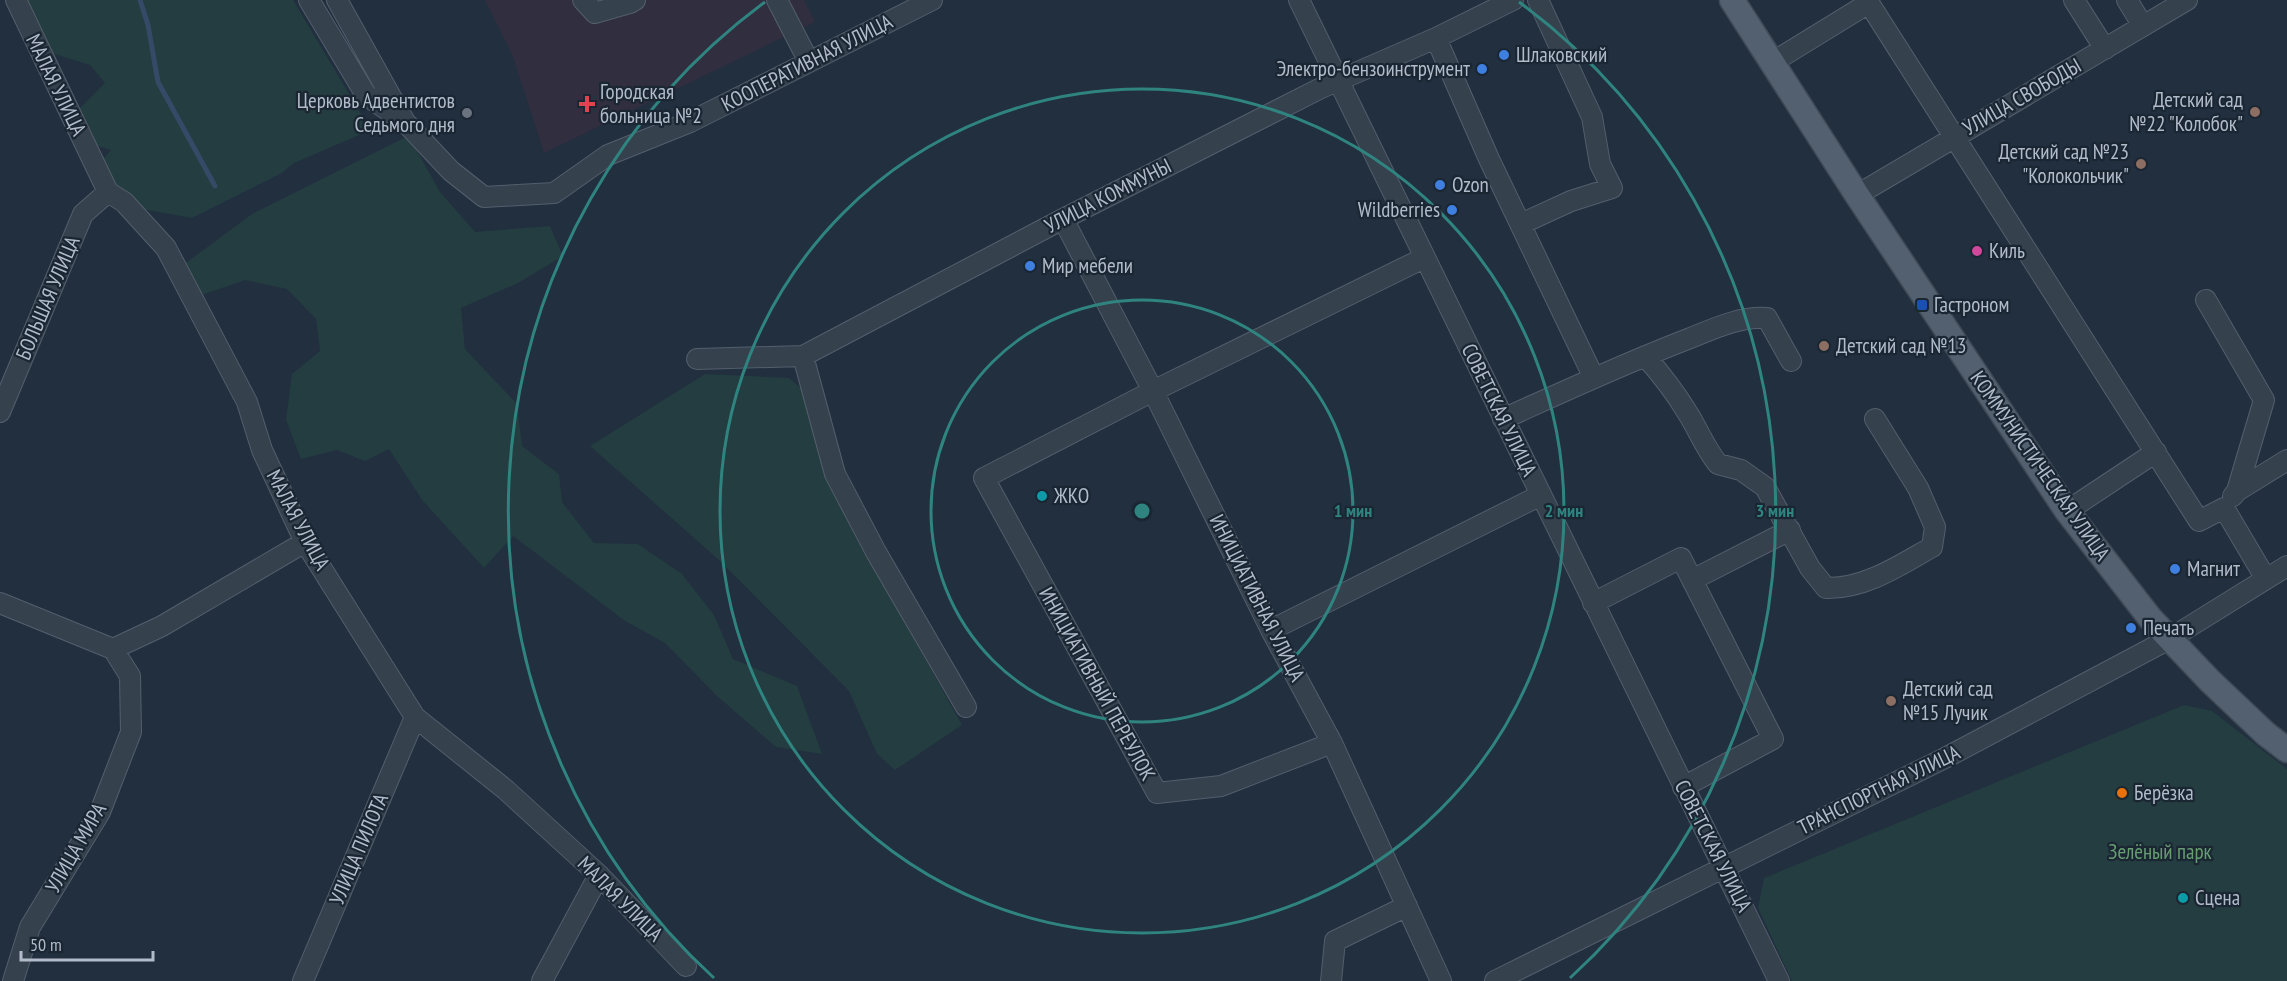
<svg xmlns="http://www.w3.org/2000/svg" width="2287" height="981" viewBox="0 0 2287 981" font-family="'PT Sans Narrow',sans-serif">
	<rect width="100%" height="100%" fill="#212f3f"/>
	<path fill="#302e3f" d="M485,0H804L815,22L544,153L512,54Z"/>
	<path fill="#233d40" d="M19,0H293L361,114L366,132L294,163L282,173L192,218L137,208L97,166L111,150L95,145L79,109L105,83L90,65L48,52Z
		M404,138L412,142L440,192L475,232L550,226L563,256L518,283L461,308L465,349L517,404L522,446L559,474L562,502L594,543L638,544L682,574L714,615L733,659L797,686L822,754L776,747L717,696L665,643L625,621L513,536L484,568L422,500L389,449L365,461L337,450L301,459L286,420L292,374L320,351L316,319L287,289L245,280L199,296L183,265L252,214Z
		M705,374L789,378L801,388L838,503L962,725L895,770L877,754L849,691L720,561L590,446Z
		M2184,705L2212,711L2287,769V981H1792L1758,908L1764,878Z"/>
	<g fill="none" stroke-linecap="round" stroke-linejoin="round">
		<path stroke="#344a67" stroke-width="5" d="M140,0L148,25L158,82L215,186"/>
		<g stroke="#545e6c" stroke-width="22">
			<path id="minor" d="M16,0L108,192L124,202L166,248L247,402L262,450L305,542L415,717L506,790L599,875L686,966
				M309,0L366,95L400,119
				M337,0L405,122L451,171L484,197L554,193L608,155L690,122L932,0
				M583,0L595,13L630,3L635,0
				M777,0L809,62
				M1299,0L1779,981
				M1867,0L2199,521L2224,508L2266,579
				M2074,0L2105,49
				M2127,0L2143,26
				M1436,38L1489,159L1594,378
				M1773,62L1869,3
				M1857,195L2187,0
				M1063,219L1153,391L1271,630L1332,743L1441,981
				M1521,224L1571,201L1612,188L1600,164L1592,117L1538,0
				M2206,300L2264,400L2237,491
				M803,356L835,474L876,552L966,707
				M1645,356C1660,373 1675,392 1687,412C1698,429 1705,448 1718,464L1741,470L1765,487L1810,568L1826,588C1865,589 1900,565 1932,547L1935,527L1918,488L1875,419
				M697,359L803,356L1063,219L1321,88L1436,38L1513,0
				M0,412L83,214L108,192
				M1503,419C1565,391 1625,363 1688,339C1713,329 1740,316 1767,318L1791,361
				M2233,496L2237,491L2287,460
				M2067,511L2156,452
				M1692,580L1790,530
				M0,603L113,649
				M1593,603L1681,558L1773,739L1683,787
				M1271,630L1541,495
				M1332,743L1221,786L1157,793L984,478L1153,391L1424,258
				M13,981L30,927L100,812L131,732L130,676L113,649L162,626L305,542
				M303,981L415,717
				M542,981L599,875
				M1331,981L1335,941L1407,906
				M1495,981L1945,758L2171,638L2287,566"/>
		</g>
		<g stroke="#3f4a57" stroke-width="27">
			<path id="major" d="M1732,0L1857,195L2067,511L2150,618L2210,681L2266,734L2287,750"/>
		</g>
		<use href="#minor" stroke="#36414e" stroke-width="20"/>
		<use href="#major" stroke="#53606f" stroke-width="24"/>
	</g>
	<g fill="none" stroke="#2f8480" stroke-width="3">
		<circle cx="1142" cy="511" r="211"/>
		<circle cx="1142" cy="511" r="422"/>
		<path d="M714 978A633 633 0 0 1 765 2M1519 2A633 633 0 0 1 1570 978"/>
	</g>
	<g fill="#3f7fe0" stroke="#1b2633" stroke-width="2">
		<circle cx="1504" cy="55" r="6"/>
		<circle cx="1482" cy="69" r="6"/>
		<circle cx="1440" cy="185" r="6"/>
		<circle cx="1452" cy="210" r="6"/>
		<circle cx="1030" cy="266" r="6"/>
		<circle cx="2175" cy="569" r="6"/>
		<circle cx="2131" cy="628" r="6"/>
	</g>
	<path fill="#e0444e" stroke="#1b2633" stroke-width="2" d="M584 95h6v6h6v6h-6v6h-6v-6h-6v-6h6z"/>
	<g fill="#8d6e63" stroke="#1b2633" stroke-width="2">
		<circle cx="2255" cy="112" r="6"/>
		<circle cx="2141" cy="164" r="6"/>
		<circle cx="1824" cy="346" r="6"/>
		<circle cx="1891" cy="701" r="6"/>
	</g>
	<circle fill="#6b7280" stroke="#1b2633" stroke-width="2" cx="467" cy="113" r="6"/>
	<circle fill="#d1479c" stroke="#1b2633" stroke-width="2" cx="1977" cy="251" r="6"/>
	<rect fill="#1a4fb4" stroke="#1b2633" stroke-width="2" x="1916" y="299" width="12" height="12" rx="3"/>
	<g fill="#0f9aa8" stroke="#1b2633" stroke-width="2">
		<circle cx="1042" cy="496" r="6"/>
		<circle cx="2183" cy="898" r="6"/>
	</g>
	<circle fill="#e8710a" stroke="#1b2633" stroke-width="2" cx="2122" cy="793" r="6"/>
	<g text-anchor="middle" stroke-width="4.5" stroke-linejoin="round" paint-order="stroke">
		<g font-size="21" fill="#b1bbca" stroke="#1b2633" text-anchor="start">
			<text x="1516" y="62">Шлаковский</text>
			<text x="1470" y="76" text-anchor="end">Электро-бензоинструмент</text>
			<text x="600" y="99">Городская<tspan x="600" dy="24">больница №2</tspan></text>
			<text x="2243" y="107" text-anchor="end">Детский сад<tspan x="2243" dy="24">№22 "Колобок"</tspan></text>
			<text x="455" y="108" text-anchor="end">Церковь Адвентистов<tspan x="455" dy="24">Седьмого дня</tspan></text>
			<text x="2129" y="159" text-anchor="end">Детский сад №23<tspan x="2129" dy="24">"Колокольчик"</tspan></text>
			<text x="1452" y="192">Ozon</text>
			<text x="1440" y="217" text-anchor="end">Wildberries</text>
			<text x="1989" y="258">Киль</text>
			<text x="1042" y="273">Мир мебели</text>
			<text x="1934" y="312">Гастроном</text>
			<text x="1836" y="353">Детский сад №13</text>
			<text x="1054" y="503">ЖКО</text>
			<text x="2187" y="576">Магнит</text>
			<text x="2143" y="635">Печать</text>
			<text x="1903" y="696">Детский сад<tspan x="1903" dy="24">№15 Лучик</tspan></text>
			<text x="2134" y="800">Берёзка</text>
			<text x="2195" y="905">Сцена</text>
		</g>
		<g font-size="21" fill="#b1bbca" stroke="#1b2633">
			<text transform="translate(807 63) rotate(-27)" y="7">КООПЕРАТИВНАЯ УЛИЦА</text>
			<text transform="translate(56 85) rotate(64)" y="7">МАЛАЯ УЛИЦА</text>
			<text transform="translate(2022 97) rotate(-30)" y="7">УЛИЦА СВОБОДЫ</text>
			<text transform="translate(1108 196) rotate(-27)" y="7">УЛИЦА КОММУНЫ</text>
			<text transform="translate(48 298) rotate(-67)" y="7">БОЛЬШАЯ УЛИЦА</text>
			<text transform="translate(1499 410) rotate(64)" y="7">СОВЕТСКАЯ УЛИЦА</text>
			<text transform="translate(2040 466) rotate(55)" y="7">КОММУНИСТИЧЕСКАЯ УЛИЦА</text>
			<text transform="translate(298 520) rotate(62)" y="7">МАЛАЯ УЛИЦА</text>
			<text transform="translate(1257 598) rotate(63)" y="7">ИНИЦИАТИВНАЯ УЛИЦА</text>
			<text transform="translate(1097 684) rotate(61)" y="7">ИНИЦИАТИВНЫЙ ПЕРЕУЛОК</text>
			<text transform="translate(1879 790) rotate(-26)" y="7">ТРАНСПОРТНАЯ УЛИЦА</text>
			<text transform="translate(1713 846) rotate(63)" y="7">СОВЕТСКАЯ УЛИЦА</text>
			<text transform="translate(76 848) rotate(-60)" y="7">УЛИЦА МИРА</text>
			<text transform="translate(359 849) rotate(-67)" y="7">УЛИЦА ПИЛОТА</text>
			<text transform="translate(620 899) rotate(45)" y="7">МАЛАЯ УЛИЦА</text>
		</g>
		<g font-size="21" fill="#669d71" stroke="#1b2633">
			<text x="2160" y="859">Зелёный парк</text>
		</g>
	</g>
	<circle cx="1142" cy="511" r="9" fill="#2f8480" stroke="#1b2633" stroke-width="3"/>
	<g font-size="18" text-anchor="middle" font-weight="bold" fill="#2f8480" stroke="#1b2633" stroke-width="4.5" stroke-linejoin="round" paint-order="stroke">
		<text x="1353" y="517">1 мин</text>
		<text x="1564" y="517">2 мин</text>
		<text x="1775" y="517">3 мин</text>
	</g>
	<path d="M21 951v9h132v-9" fill="none" stroke="#b1bbca" stroke-width="3"/>
	<text x="30" y="951" font-size="18" fill="#b1bbca" stroke="#1b2633" stroke-width="4.5" paint-order="stroke">50 m</text>
</svg>
